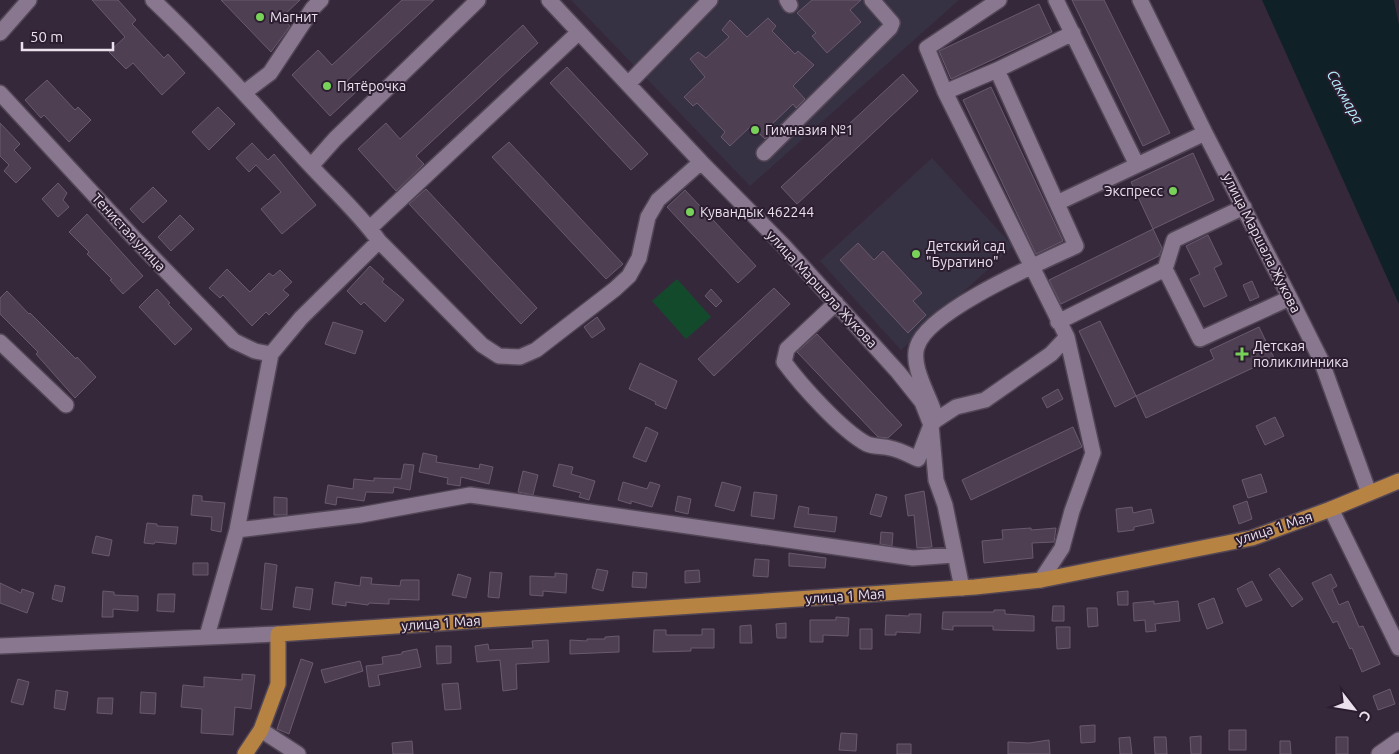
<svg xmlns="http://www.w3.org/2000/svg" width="1399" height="754" viewBox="0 0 1399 754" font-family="Ubuntu,sans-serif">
	<rect width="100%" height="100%" fill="#36283b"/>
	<path fill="#373243" d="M571,0H959L750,186Z
		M932,158L1013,246L901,350L820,261Z"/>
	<path fill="#144a2c" d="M677,279L711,317L686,339L652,301Z"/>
	<path fill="#0f2126" d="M1262,0H1394L1399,25V304Z"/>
	<path fill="#4e3f53" stroke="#6a5a6f" d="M92,0H118L136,20L132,24L164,58L168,54L185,73L162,95L133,63L126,69L109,52L125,37Z
		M221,0H300L282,17L290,26L271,52Z
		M402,0H434L347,81L357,91L330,116L292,75L318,50L332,65Z
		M812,0H861L850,10L861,22L827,53L812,36L816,33L797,13Z
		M1072,0H1104L1170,133L1143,146Z
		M1039,4L1052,32L951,79L939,51Z
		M768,18L776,26L772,31L795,54L798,51L814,65L793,86L805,99L796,108L793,104L770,126L774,130L765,139L751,126L730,146L721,137L725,132L697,103L693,106L684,97L705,77L690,59L698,52L706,58L729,37L722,30L730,20L747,37Z
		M523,25L538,43L416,156L424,164L396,191L358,149L386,123L400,139Z
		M567,67L648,154L631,170L550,83Z
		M903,74L918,91L797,204L781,187Z
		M47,80L75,110L78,107L91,120L69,142L44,115L41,118L25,100Z
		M991,87L1063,241L1036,254L963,100Z
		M218,107L235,124L209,150L192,132Z
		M0,123L20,144L14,150L31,168L16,183L4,171L9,165L0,156Z
		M509,142L623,264L606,279L492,157Z
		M252,143L268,160L274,154L316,205L282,234L261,209L281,192L256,165L249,172L236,158Z
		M1193,153L1214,200L1153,229L1131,182Z
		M58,183L67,193L63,200L69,207L58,217L42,199Z
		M153,187L167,201L143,223L130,209Z
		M426,189L537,308L521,324L409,204Z
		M685,190L756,266L738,283L667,207Z
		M87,214L143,276L123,294L110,280L112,279L87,254L89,252L69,232Z
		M180,215L194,229L171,251L158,237Z
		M1153,229L1162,248L1159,256L1061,304L1049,280Z
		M1208,235L1222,264L1214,268L1227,296L1204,307L1190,279L1200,274L1186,246Z
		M858,243L874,260L883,251L922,293L913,301L926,315L908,333L840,260Z
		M370,266L384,279L382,282L404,300L385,322L364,302L361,305L347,291Z
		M227,269L250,292L269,273L273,276L280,270L292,282L283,290L289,295L269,315L266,312L252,326L223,295L220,298L209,288Z
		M1252,281L1259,297L1250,301L1243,285Z
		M774,288L790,304L714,376L698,359Z
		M157,289L170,303L168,304L192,329L175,345L139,307Z
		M711,289L722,301L716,307L705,296Z
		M7,291L29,314L30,313L76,359L77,357L96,377L75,398L36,354L38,352L0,314V298Z
		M597,317L605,329L592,338L584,327Z
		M1100,321L1136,396L1115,407L1079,331Z
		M333,322L363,331L355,354L325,344Z
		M1259,327L1274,358L1146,418L1136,396L1214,359L1210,350Z
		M817,334L902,425L888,438L878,437L797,352Z
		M640,363L677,381L666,409L655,404L656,402L629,389Z
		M1058,389L1063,399L1047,408L1042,398Z
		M1275,417L1284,436L1265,445L1256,426Z
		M646,427L658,433L646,462L633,457Z
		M1073,427L1082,447L971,500L962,480Z
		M423,453L437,456L436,462L479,469L480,464L493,467L489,484L461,477L460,486L447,484L448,478L419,472Z
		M404,464L414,465L410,490L394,487L393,493L366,492L364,501L337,497L336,505L325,503L328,485L353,489L354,479L374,481V478L401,479Z
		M559,464L573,467L571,474L595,481L589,500L579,497L581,493L553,486Z
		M523,471L538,475L533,495L518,492Z
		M1261,474L1267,492L1248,498L1242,480Z
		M623,482L647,489L650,482L660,485L652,507L631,501V504L618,500Z
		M722,482L741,487L734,511L715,506Z
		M924,491L932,547L917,548L914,515L908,516L905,495Z
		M754,492L777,495L774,519L751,516Z
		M876,494L887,497L881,517L870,514Z
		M193,495L202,496V501L225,503L221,532L211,530L212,517L191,515Z
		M678,496L691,499L688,514L675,511Z
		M274,497L287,498V515H274Z
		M1247,501L1252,519L1239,524L1233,506Z
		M799,506L809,508L808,514L837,517L835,532L794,527Z
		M1132,507L1133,513L1151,509L1154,523L1134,527V530L1118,532L1116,509Z
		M147,523L157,524V526L178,527L176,544L155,542L154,544L144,543Z
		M1031,528V530L1056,528L1054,542L1032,543L1033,558L984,563L982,541L1003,539L1002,530Z
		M881,532L893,533L892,546L880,544Z
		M96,536L112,540L109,556L92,553Z
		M789,553L826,558L825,568L789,566Z
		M755,559L769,560L768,577L753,576Z
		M193,563H208V575H193Z
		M265,563L277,565L272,610L261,609Z
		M1279,568L1303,599L1292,607L1269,575Z
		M597,569L608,571L603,591L592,588Z
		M699,570L700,582L685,583V571Z
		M490,572L502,573L499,598L488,597Z
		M633,572L647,573L646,588L632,587Z
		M555,573L567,574L566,593L543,591V596L530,595V576L555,577Z
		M458,574L471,578L466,598L452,595Z
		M1331,574L1337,586L1332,589L1339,605L1348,601L1359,627L1363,626L1380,664L1362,672L1352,648L1350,649L1337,621L1333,623L1312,583Z
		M361,577L372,578L371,584L400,586L401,580H419V600L389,599V604L369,603L368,605L346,602V606L332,604L335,582L360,586Z
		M1252,581L1262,600L1246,607L1237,589Z
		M0,583L21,593L22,589L34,593L27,613L0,603Z
		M55,585L65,587L62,602L52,599Z
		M296,587L313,589L310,610L293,607Z
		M103,591L114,592V595L138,596V611L113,609V617H102Z
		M1128,591V605H1118L1117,592Z
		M158,594H175L174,612L157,611Z
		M1214,598L1223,623L1207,629L1198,604Z
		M1154,601V604L1178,601L1180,621L1155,624L1156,631L1146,632L1145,620L1134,621L1133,603Z
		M1053,606H1064V621H1052Z
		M1087,608H1097L1098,626L1088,627Z
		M994,610H1005V614L1034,616V631L993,630V626H953V630L942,629L943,612H994Z
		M909,614H921L920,633L896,632V635H885L886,615L909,616Z
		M836,617L849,618L848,636L823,635V642H810V620H836Z
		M786,623V638H777L776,624Z
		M751,625L752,643H740V626Z
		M1056,627H1070V648L1057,649Z
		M702,629H714V648H691V651L653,652L654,630H666V635H702Z
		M860,629H872V649H860Z
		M619,636V652L570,654V640L587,641V639H605V637Z
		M548,640L549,662L516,664L517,689L503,691L500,660L477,662L475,646L488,644L489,650L533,648L532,641Z
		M436,646H451V663L437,664Z
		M417,649L421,667L378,675L380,685L369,687L366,666L383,664L382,657L402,654V652Z
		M301,659L313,663L289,734L277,729Z
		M360,661L363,671L325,683L321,670Z
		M242,674L255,675L251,709L235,707L233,735L201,733L202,709L181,707L183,685L204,687V677L242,680Z
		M18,679L29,682L23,705L11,702Z
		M458,683L461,709L445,710L442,684Z
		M1390,689L1395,704L1378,710L1373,696Z
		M56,690L68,692L65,710L54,708Z
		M141,692L156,693L155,714L140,713Z
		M98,698H113L112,714L97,713Z
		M1095,725V742L1081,743L1080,726Z
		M1229,730H1246V750H1229Z
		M841,733L857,734L856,751L839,750Z
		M1201,736V754H1191L1190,737Z
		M1130,737L1132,754H1120L1119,738Z
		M1154,737H1166L1167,754H1155Z
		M1336,737H1348V754H1336Z
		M1049,740L1050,754H1008V742L1029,743Z
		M412,741L413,754H393L392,743Z
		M1280,741H1290L1291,754H1280Z
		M897,744H911V754H897Z"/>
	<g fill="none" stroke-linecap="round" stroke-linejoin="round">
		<g stroke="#524656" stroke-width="18">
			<path id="minor" d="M153,0C208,52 258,109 310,165C333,190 359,213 379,241L482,345L499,356L520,357L536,350L615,289L629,276L639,258L648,217L658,200L701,162
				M549,0L701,162L783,245L898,372L922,402L931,425L936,480L945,505L962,588
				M787,0L790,5
				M1056,0L1137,165
				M1140,0L1205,133L1290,298L1321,360L1369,493
				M0,33L29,0
				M628,84L710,0
				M245,92L270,73L313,8L321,0
				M945,92L997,70L1073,33
				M0,93L134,238L234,341L255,351L271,354
				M764,153L890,28L892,23L872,0
				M311,166L335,139L478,0
				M1057,203L1205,133
				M1244,207L1174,240L1165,269L1200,339L1290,298
				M370,228L579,32
				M836,303L787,349L784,362C801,385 842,431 867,444C874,447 882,446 890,448C900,450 909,455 918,459L931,425L936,420L956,407L985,400L1051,354L1067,337L945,92L927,48L999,0
				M1058,322L1165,269
				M0,342L66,405
				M933,409C927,392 911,365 917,347C927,311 1042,262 1076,246L997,70
				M1331,509L1399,648
				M237,530L361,515L470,495L913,558L954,555
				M1041,580L1062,548L1072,511L1093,453L1067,337
				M207,636L237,530L271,354L301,318L379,241
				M0,646L278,634
				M261,730L298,754
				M1379,754L1399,740"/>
		</g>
		<g stroke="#524656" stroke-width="18">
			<path id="major" d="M245,754L261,730L278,684V634L975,587L1041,580L1252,538L1331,509L1399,481"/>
		</g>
		<use href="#minor" stroke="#88778e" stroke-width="15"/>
		<use href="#major" stroke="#b68342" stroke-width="15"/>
	</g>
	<g fill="#78d259" stroke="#2c1e30" stroke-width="2">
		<circle cx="260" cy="17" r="5"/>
		<circle cx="327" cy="86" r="5"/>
		<circle cx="755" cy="130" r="5"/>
		<circle cx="1173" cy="191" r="5"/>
		<circle cx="690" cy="212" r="5"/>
		<circle cx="916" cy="254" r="5"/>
		<path d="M1239.5 346.5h5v5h5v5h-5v5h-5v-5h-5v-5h5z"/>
	</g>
	<g text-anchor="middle" stroke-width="4" stroke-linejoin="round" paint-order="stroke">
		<g font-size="14" fill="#eae1ed" stroke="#2c1e30" text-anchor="start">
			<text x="270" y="22">Магнит</text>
			<text x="337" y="91">Пятёрочка</text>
			<text x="765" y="135">Гимназия №1</text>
			<text x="1163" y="196" text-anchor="end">Экспресс</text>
			<text x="700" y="217">Кувандык 462244</text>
			<text x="926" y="251">Детский сад<tspan x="926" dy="16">"Буратино"</tspan></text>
			<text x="1253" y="351">Детская<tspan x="1253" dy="16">поликлинника</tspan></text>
		</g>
		<g font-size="14" fill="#eae1ed" stroke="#2c1e30">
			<text transform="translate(129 232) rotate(47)" y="5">Тенистая улица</text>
			<text transform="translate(1262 243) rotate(63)" y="5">улица Маршала Жукова</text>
			<text transform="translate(822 289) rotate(47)" y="5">улица Маршала Жукова</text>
			<text transform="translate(1274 528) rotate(-18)" y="5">улица 1 Мая</text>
			<text transform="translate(845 596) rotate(-4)" y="5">улица 1 Мая</text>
			<text transform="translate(441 623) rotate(-4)" y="5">улица 1 Мая</text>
		</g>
		<g font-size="15" font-style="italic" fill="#b4effd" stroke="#2c1e30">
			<text transform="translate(1345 97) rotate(61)" y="5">Сакмара</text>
		</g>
	</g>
	<g transform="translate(1354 709) rotate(121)" stroke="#2c1e30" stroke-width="4" paint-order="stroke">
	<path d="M0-4L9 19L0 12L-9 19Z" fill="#eae1ed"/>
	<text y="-8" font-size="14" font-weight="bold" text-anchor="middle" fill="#eae1ed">С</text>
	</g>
	<path d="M22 42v8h91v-8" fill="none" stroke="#eae1ed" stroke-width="2.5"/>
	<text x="30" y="42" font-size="15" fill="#eae1ed" stroke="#2c1e30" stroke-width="4" paint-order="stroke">50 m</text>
</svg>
